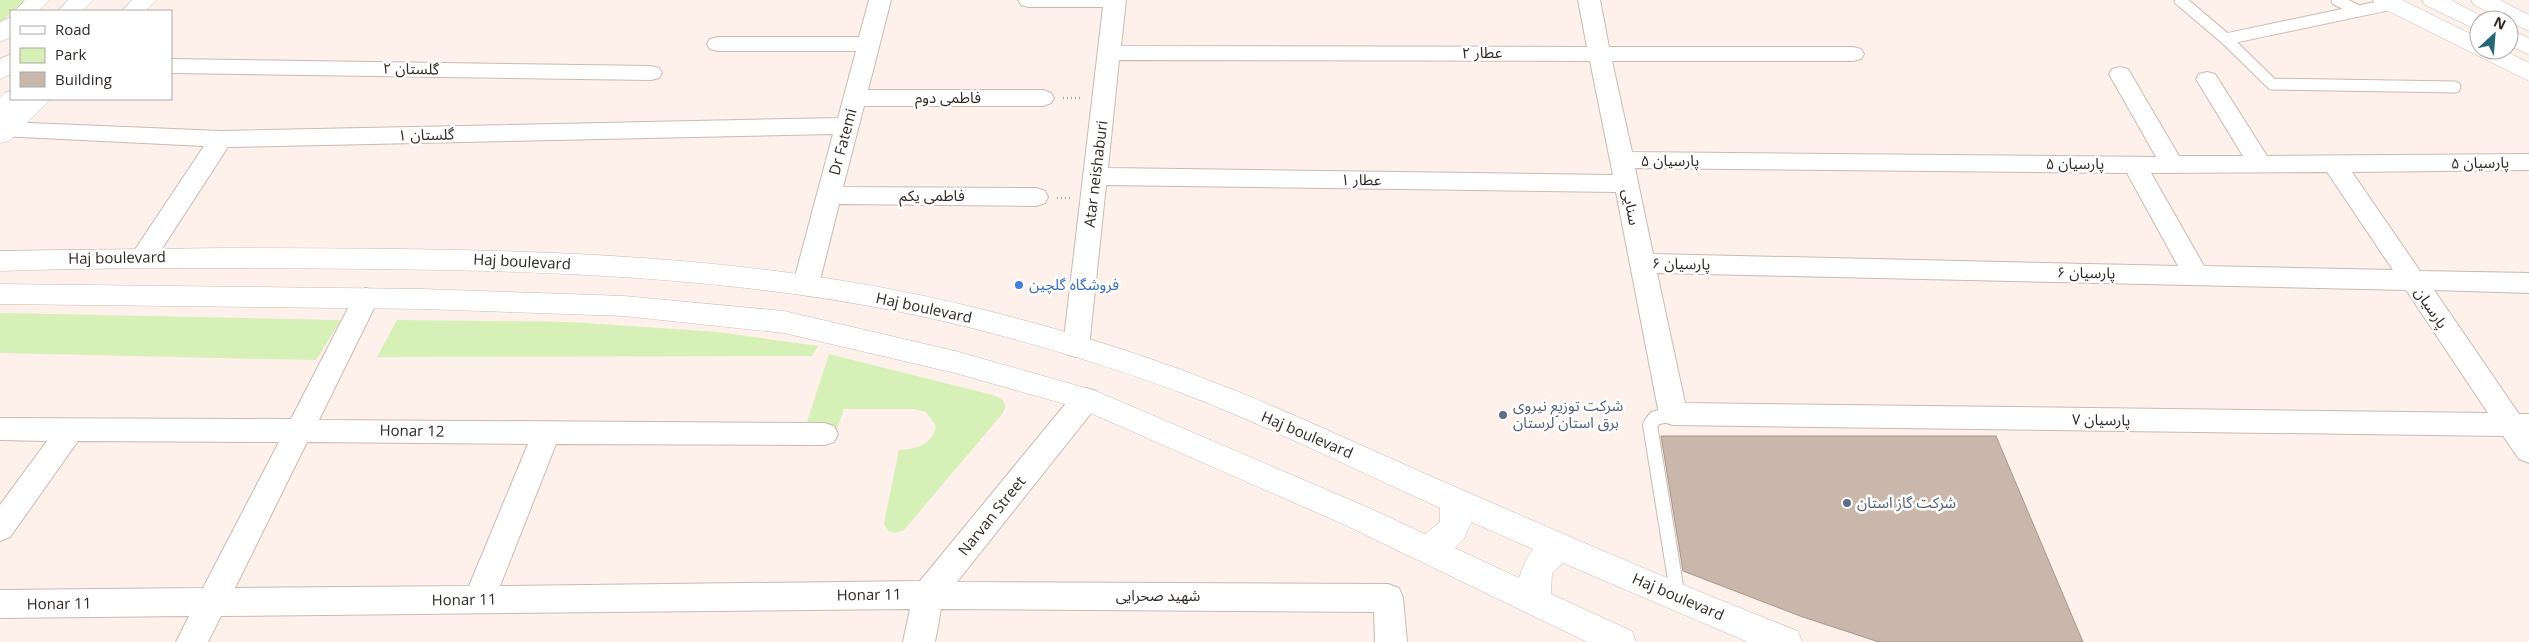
<svg xmlns="http://www.w3.org/2000/svg" width="2529" height="642" viewBox="0 0 2529 642" font-family="'Open Sans','Noto Sans Arabic',sans-serif">
	<rect width="100%" height="100%" fill="#fef1eb"/>
	<path fill="#d6f0b8" d="M0,0H26L0,23Z
		M0,313L341,320L316,360L0,353Z
		M397,320L569,322L718,332L818,346L812,356L377,357Z
		M829,354L989,394L1002,399L1006,406L1003,413L904,530L895,533L888,531L884,523L899,450C917,449 932,445 936,426L926,412L913,409H844L837,429L806,425Z"/>
	<path fill="#c9b7ab" stroke="#a7958a" d="M1661,436H1996L2083,642H1879L1800,616L1683,571Z"/>
	<g fill="none" stroke-linecap="round" stroke-linejoin="round">
		<g stroke="#ccb9ae" stroke-width="13">
			<path id="lane-far1" d="M2180,0L2226,39
				M2337,0L2358,11
				M2392,4L2226,39L2272,84L2455,87"/>
		</g>
		<g stroke="#ccb9ae" stroke-width="16">
			<path id="lane" d="M1673,414L1655,418L1650,425L1678,598"/>
		</g>
		<g stroke="#ccb9ae" stroke-width="2">
			<path id="street" d="M869,0H891L868,90H1043L1051,93L1054,98L1051,103L1043,106H864L843,187L1036,188L1045,191L1048,197L1045,203L1036,206L839,204L819,284L815,291L806,294L797,291L793,284L833,134L228,147L152,264L143,266L134,264L130,257L204,146L0,136V124L6,122L221,131L838,118L856,51H718L710,49L707,44L710,39L718,37H859Z
				M1018,0H1126L1121,46L1587,47L1578,0H1600L1609,47H1853L1861,49L1864,54L1861,59L1853,61H1612L1632,152L2156,157L2109,74L2112,69L2120,67L2128,69L2179,156H2243L2196,79L2199,74L2207,72L2215,74L2267,156L2529,154V170L2352,172L2420,271L2529,273V293L2434,290L2519,414H2529V463L2519,459L2503,436L1673,425L1663,422L1659,414L1616,192L1106,185L1089,347L1085,354L1076,357L1067,354L1063,347L1103,7H1029L1021,5ZM1119,60L1590,61L1613,175L1108,168ZM1635,168L2127,173L2178,266L1653,254ZM2327,172L2393,270L2204,266L2151,173ZM1657,273L2406,290L2488,413L1685,403Z
				M171,59L651,66L659,68L662,73L659,78L651,80L171,73Z
				M366,288L375,291L379,298L319,420L824,423L834,426L838,434L834,442L824,445L556,444L500,586L920,581L1076,391L1086,388L1096,391L1100,399L1096,407L957,582L1388,584L1399,588L1403,598L1407,642H1375L1374,612L941,609L935,642H903L910,609L221,616L208,642H176L189,616L0,618V590L203,588L279,442L78,441L10,537L0,541V505L47,441L0,440V418L291,419L357,291ZM307,442L528,444L469,586L235,588Z"/>
		</g>
		<g stroke="#ccb9ae" stroke-width="1">
			<path id="secondary" d="M132,0H156L146,11H122Z
				M2373,0H2402L2479,38V50H2504L2529,63V81L2376,5Z
				M25,99H51L9,141L0,143V121Z
				M227,248C479,249 734,247 980,309C1057,328 1134,351 1208,380C1285,409 1359,445 1435,478C1554,530 1675,583 1798,631L1802,642H1748L1563,563L1552,573L1551,594L1632,631L1636,642H1587L1345,525L1079,408L955,373L784,333L624,316L423,309L0,304V284L423,289L624,296L784,311L955,351L1096,391L1367,507L1425,534L1440,522V508C1354,469 1270,427 1182,393C1115,368 1046,347 976,329C778,279 575,271 372,269C248,268 124,267 0,271V251ZM1471,522L1533,549L1526,559L1519,578L1455,548L1464,539Z"/>
		</g>
		<g stroke="#ccb9ae" stroke-width="1">
			<path id="primary" d="M25,0H49L39,11H15Z
				M68,0H93L82,11H58Z
				M2422,0H2451L2489,20H2479V29L2471,27L2425,5Z
				M2471,0H2500L2529,15V31L2474,5Z
				M11,17V37L0,42V22Z
				M2509,30L2529,38V54L2509,46Z
				M11,54V74L0,79V59Z
				M11,91V99H24L9,119L0,121V97L4,93Z"/>
		</g>
		<path stroke="#aea39d" stroke-width="2.5" stroke-dasharray="1 3" stroke-linecap="butt" d="M1063,98H1082
			M1057,198H1070"/>
		<use href="#lane-far1" stroke="#fff" stroke-width="11"/>
		<use href="#lane" stroke="#fff" stroke-width="14"/>
		<use href="#street" fill="#fff" fill-rule="evenodd"/>
		<use href="#secondary" fill="#fff" fill-rule="evenodd"/>
		<use href="#primary" fill="#fff" fill-rule="evenodd"/>
	</g>
	<circle fill="#3f7fe0" stroke="#fff" stroke-width="2" cx="1019" cy="285" r="5"/>
	<g fill="#5c6f8a" stroke="#fff" stroke-width="2">
		<circle cx="1503" cy="415" r="5"/>
		<circle cx="1847" cy="503" r="5"/>
	</g>
	<g text-anchor="middle" stroke-width="5" stroke-linejoin="round" paint-order="stroke">
		<g font-size="15" fill="#302824" stroke="#fff">
			<text x="1482" y="58">عطار ۲</text>
			<text transform="translate(411 69) rotate(1)" y="5">گلستان ۲</text>
			<text x="948" y="103">فاطمی دوم</text>
			<text transform="translate(426 135) rotate(-1)" y="5">گلستان ۱</text>
			<text transform="translate(843 142) rotate(-75)" y="5">Dr Fatemi</text>
			<text x="1670" y="166">پارسیان ۵</text>
			<text transform="translate(2480 163) rotate(-1)" y="5">پارسیان ۵</text>
			<text x="2075" y="169">پارسیان ۵</text>
			<text transform="translate(1096 174) rotate(-83)" y="5">Atar neishaburi</text>
			<text transform="translate(1361 180) rotate(1)" y="5">عطار ۱</text>
			<text x="932" y="201">فاطمی یکم</text>
			<text transform="translate(1631 207) rotate(79)" y="5">سنایی</text>
			<text transform="translate(117 258) rotate(-1)" y="5">Haj boulevard</text>
			<text transform="translate(522 262) rotate(3)" y="5">Haj boulevard</text>
			<text transform="translate(1681 264) rotate(1)" y="5">پارسیان ۶</text>
			<text transform="translate(2086 273) rotate(1)" y="5">پارسیان ۶</text>
			<text transform="translate(924 308) rotate(12)" y="5">Haj boulevard</text>
			<text transform="translate(2431 308) rotate(56)" y="5">پارسیان</text>
			<text transform="translate(2101 420) rotate(1)" y="5">پارسیان ۷</text>
			<text transform="translate(412 431) rotate(1)" y="5">Honar 12</text>
			<text transform="translate(1307 435) rotate(23)" y="5">Haj boulevard</text>
			<text transform="translate(992 516) rotate(-51)" y="5">Narvan Street</text>
			<text transform="translate(869 595) rotate(-1)" y="5">Honar 11</text>
			<text x="1158" y="601">شهید صحرایی</text>
			<text transform="translate(1678 597) rotate(23)" y="5">Haj boulevard</text>
			<text transform="translate(464 600) rotate(-1)" y="5">Honar 11</text>
			<text transform="translate(59 604) rotate(-1)" y="5">Honar 11</text>
		</g>
		<g font-size="15" fill="#366cbe" stroke="#fff" text-anchor="start">
			<text x="1029" y="290">فروشگاه گلچین</text>
		</g>
		<g font-size="15" fill="#4e5e75" stroke="#fff" text-anchor="start">
			<text x="1513" y="411">شرکت توزیع نیروی<tspan x="1513" dy="17">برق استان لرستان</tspan></text>
			<text x="1857" y="508">شرکت گاز استان</text>
		</g>
	</g>
	<rect x="10" y="10" width="162" height="90" fill="#ffffff" stroke="#aca9a7"/>
	<rect x="20" y="26" width="25" height="8" fill="#ffffff" stroke="#aca9a7"/>
	<text x="55" y="35" font-size="15" fill="#302824">Road</text>
	<rect x="20" y="48" width="25" height="15" fill="#d6f0b8" stroke="#aca9a7"/>
	<text x="55" y="60" font-size="15" fill="#302824">Park</text>
	<rect x="20" y="72" width="25" height="15" fill="#c9b7ab" stroke="#aca9a7"/>
	<text x="55" y="85" font-size="15" fill="#302824">Building</text>
	<g transform="translate(2494 35) rotate(26)"><circle r="24" fill="#ffffff" stroke="#aca9a7"/>
	<path d="M0-4L9 19L0 12L-9 19Z" fill="#25667a"/>
	<text y="-8" font-size="14" font-weight="bold" text-anchor="middle" fill="#302824">N</text>
	</g>
</svg>
